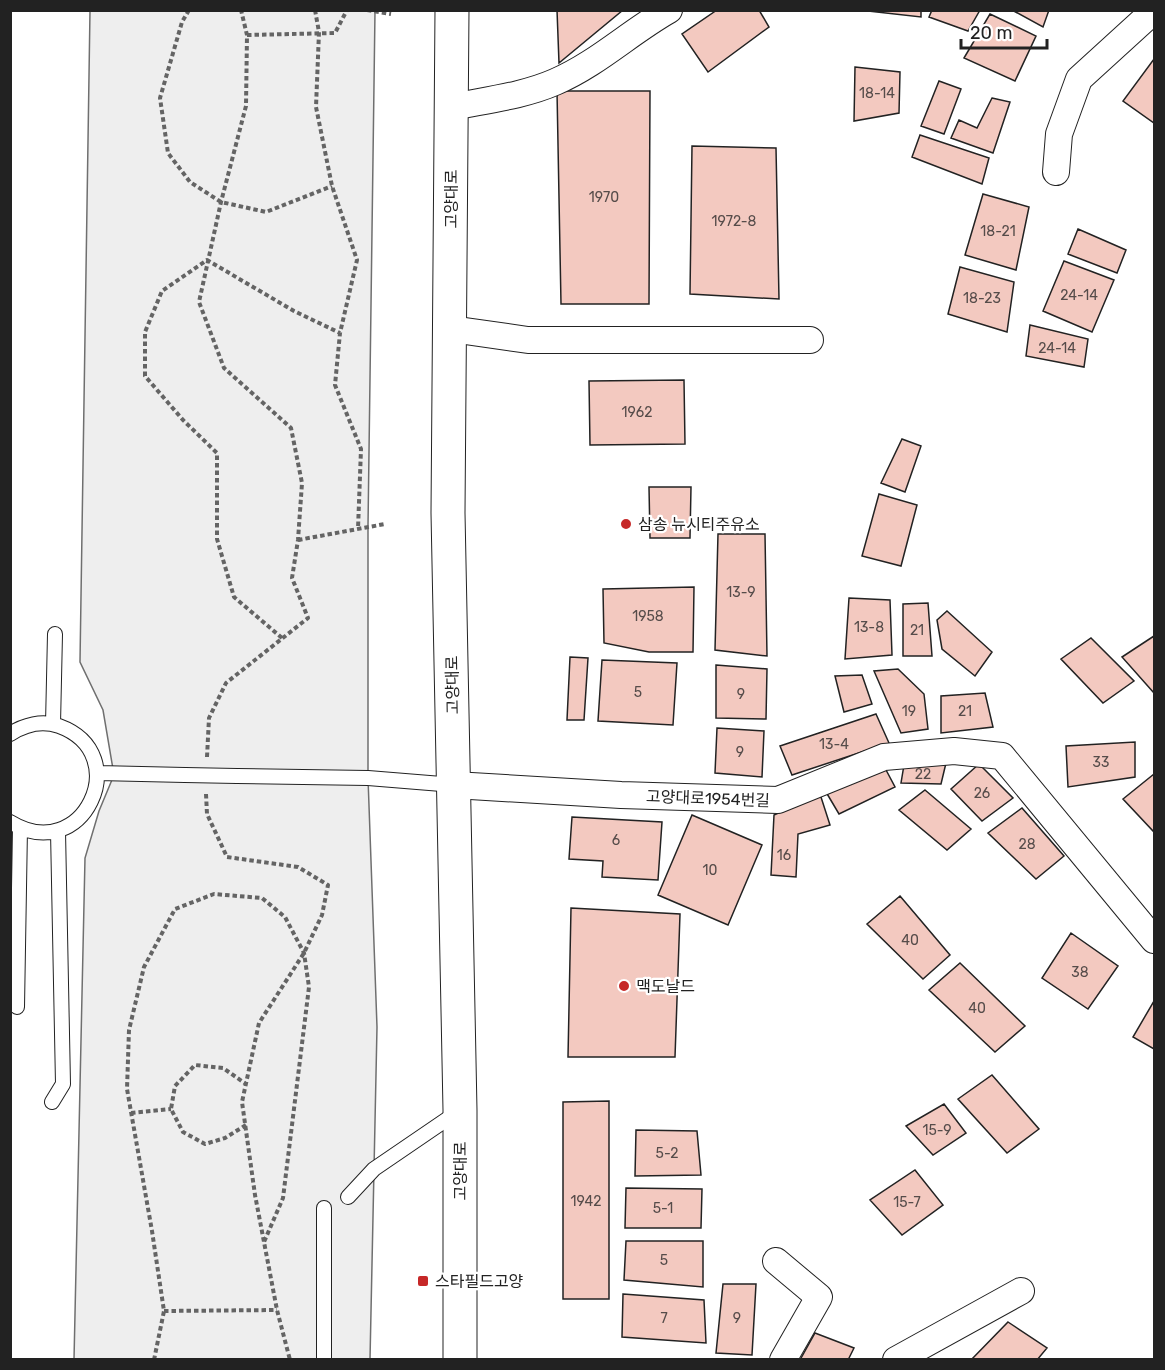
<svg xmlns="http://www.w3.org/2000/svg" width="1165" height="1370" viewBox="0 0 1165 1370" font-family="Rubik,'Noto Sans KR',sans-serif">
	<rect width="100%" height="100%" fill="#fff"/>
	<path fill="#eee" stroke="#6f6f6f" stroke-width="1.5" d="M90,11H375L368,526V778L377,1027L370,1359L74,1360L85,858L99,811L114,775L103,710L80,662Z"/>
	<path fill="#f3c9c0" stroke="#222" stroke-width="1.5" d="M557,10H623L559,63Z
		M717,10H759L769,27L708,72L682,34Z
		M859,10H921V17Z
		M932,10H980L968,31L929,17Z
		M1012,10H1049L1043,27Z
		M990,14L1036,36L1015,81L964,58Z
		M1154,59V123L1123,101Z
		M855,67L900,72L899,113L854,121Z
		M939,81L961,89L944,134L921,126Z
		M557,91H650L649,304H561Z
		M992,98L1010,102L993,153L951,138L959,120L977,128Z
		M920,135L989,158L982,184L912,157Z
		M692,146L776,148L779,299L690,294Z
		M983,194L1029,207L1016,270L965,255Z
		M1078,229L1126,250L1117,273L1068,254Z
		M1064,261L1114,280L1092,332L1043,311Z
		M960,267L1014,282L1007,332L948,314Z
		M1030,325L1088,339L1084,367L1026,356Z
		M684,380L685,444L590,445L589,381Z
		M902,439L921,446L905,492L881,483Z
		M649,487H691L690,538H650Z
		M879,494L917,505L901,566L862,556Z
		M718,534H765L767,656L715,650Z
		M694,587L693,652H649L604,643L603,589Z
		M849,598L890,600L892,655L845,659Z
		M928,603L932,656H903V604Z
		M947,611L992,652L975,676L942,649L937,620Z
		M1154,636V693L1122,657Z
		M1091,638L1134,681L1103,703L1061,659Z
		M570,657L588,658L584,720H567Z
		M602,660L677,663L673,725L598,721Z
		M716,665L767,669L766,719L716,718Z
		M898,669L924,694L928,729L901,733L874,671Z
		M862,675L872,704L844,712L835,676Z
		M985,693L993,727L941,733V696Z
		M876,714L889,743L792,775L780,746Z
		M717,728L764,731L762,777L715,773Z
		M1135,742V777L1068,787L1066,746Z
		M946,763L941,784L901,783L904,765Z
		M979,764L1013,798L982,821L951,789Z
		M885,768L895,787L839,814L826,792Z
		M1154,774V832L1123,799Z
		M925,790L971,829L947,850L899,810Z
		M820,794L830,825L798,834L796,877L771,875L774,815Z
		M1022,808L1064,856L1036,879L988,833Z
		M692,815L762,845L728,925L658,895Z
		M572,817L662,822L658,880L602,877L603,861L569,859Z
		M900,896L950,955L923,979L867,924Z
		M571,908L680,914L675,1057H568Z
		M1071,933L1118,966L1088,1009L1042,978Z
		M960,963L1025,1026L995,1052L929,990Z
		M1154,1001V1049L1133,1037Z
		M992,1075L1039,1129L1007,1153L958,1099Z
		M609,1101V1299H563V1102Z
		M944,1104L966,1133L933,1155L906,1126Z
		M636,1130L697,1131L701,1175L635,1176Z
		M915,1170L943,1205L902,1235L870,1200Z
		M626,1188L702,1189L701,1228H625Z
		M626,1241H703V1287L624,1280Z
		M723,1284H756L752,1355L716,1353Z
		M623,1294L704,1300L706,1343L622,1337Z
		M1008,1322L1047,1348L1037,1360H971Z
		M815,1333L854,1348L848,1360H800Z"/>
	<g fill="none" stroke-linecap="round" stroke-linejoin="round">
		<g stroke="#222" stroke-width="16">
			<path id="service" d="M53,724L55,634
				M10,734C24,725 42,720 59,726C136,754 83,867 10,822
				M98,773L185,775
				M237,776L368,778L454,785
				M17,1007L20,828
				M52,1102L63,1084L58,831
				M348,1197L374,1169L459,1111
				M324,1360V1208"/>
		</g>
		<g stroke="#222" stroke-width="28">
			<path id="minor" d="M452,107C486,100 523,96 555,82C597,64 630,32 669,10
				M1056,172L1059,134L1079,79L1147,17
				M451,329L528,340H810
				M454,785L621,795L778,800L884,757L954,751L1002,756L1154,940
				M776,1261L819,1297L783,1360
				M896,1360L1021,1291"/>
		</g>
		<g stroke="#222" stroke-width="35">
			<path id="primary" d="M452,10L448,513L460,1110V1360"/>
		</g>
		<path stroke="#646464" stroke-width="4" stroke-dasharray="4.5 3" stroke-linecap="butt" d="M189,10L182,22L160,98L168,153L190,182L221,202L266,212L332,186
			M315,10L319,32L316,107L332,186L357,260L340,333L335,385L361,449L358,529
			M367,10L391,14
			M247,35L335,33L347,10
			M298,540L385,524
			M282,638L234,597L217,539V453L183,420L145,376V332L162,291L207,260L294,311L340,333
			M207,757L209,718L226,683L308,618L292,578L298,540L302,483L291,428L224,368L199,302L221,202L246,106L247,35L241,10
			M206,794L207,814L227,857L298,867L328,885L322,915L304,953L259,1023L242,1102L255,1195L277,1310L290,1360
			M131,1113L171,1109
			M246,1125L225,1138L205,1144L183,1132L171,1109L175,1086L195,1065L223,1068L246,1084
			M164,1311L277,1310
			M154,1360L164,1311L152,1231L127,1089L129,1030L144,967L175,909L214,894L262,898L285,917L304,953L309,987L283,1198L264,1242"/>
		<use href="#service" stroke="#fff" stroke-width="14"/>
		<use href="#minor" stroke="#fff" stroke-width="26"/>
		<use href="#primary" stroke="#fff" stroke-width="33"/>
		<g stroke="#222" stroke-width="16" stroke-linecap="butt">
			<path id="service-bridge" d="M185,775L237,776"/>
		</g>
		<use href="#service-bridge" stroke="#fff" stroke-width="14"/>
	</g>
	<g fill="#c62828" stroke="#fff" stroke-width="2">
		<circle cx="626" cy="524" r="6"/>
		<circle cx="624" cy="986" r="6"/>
		<rect x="417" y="1275" width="12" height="12" rx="3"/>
	</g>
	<g text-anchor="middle" stroke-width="4.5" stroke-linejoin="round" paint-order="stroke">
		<g font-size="14" fill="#564c4a">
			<text x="877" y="98">18-14</text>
			<text x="604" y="202">1970</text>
			<text x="734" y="226">1972-8</text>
			<text x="998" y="236">18-21</text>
			<text x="1079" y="300">24-14</text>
			<text x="982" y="303">18-23</text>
			<text x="1057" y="353">24-14</text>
			<text x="637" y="417">1962</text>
			<text x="741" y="597">13-9</text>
			<text x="648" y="621">1958</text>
			<text x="869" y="632">13-8</text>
			<text x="917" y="635">21</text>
			<text x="638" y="697">5</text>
			<text x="741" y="699">9</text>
			<text x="909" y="716">19</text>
			<text x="965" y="716">21</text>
			<text x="834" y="749">13-4</text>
			<text x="740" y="757">9</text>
			<text x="1101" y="767">33</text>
			<text x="923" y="779">22</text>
			<text x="982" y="798">26</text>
			<text x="616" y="845">6</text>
			<text x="1027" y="849">28</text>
			<text x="784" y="860">16</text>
			<text x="710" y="875">10</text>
			<text x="910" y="945">40</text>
			<text x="1080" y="977">38</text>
			<text x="977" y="1013">40</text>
			<text x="937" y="1135">15-9</text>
			<text x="667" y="1158">5-2</text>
			<text x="586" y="1206">1942</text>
			<text x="907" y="1207">15-7</text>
			<text x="663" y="1213">5-1</text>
			<text x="664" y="1265">5</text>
			<text x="664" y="1323">7</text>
			<text x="737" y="1323">9</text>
		</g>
		<g font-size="16" fill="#222" stroke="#fff">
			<text transform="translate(451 199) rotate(-90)" y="6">고양대로</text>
			<text transform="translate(452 685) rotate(-91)" y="6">고양대로</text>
			<text transform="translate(708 798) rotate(2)" y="6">고양대로1954번길</text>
			<text transform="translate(460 1171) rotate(-90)" y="6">고양대로</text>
		</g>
		<g font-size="16" fill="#222" stroke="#fff" text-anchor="start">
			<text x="638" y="530">삼송 뉴시티주유소</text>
			<text x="636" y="992">맥도날드</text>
			<text x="435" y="1287">스타필드고양</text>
		</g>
	</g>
	<rect width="1165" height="1370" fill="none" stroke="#222222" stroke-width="24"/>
	<path d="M961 39v9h86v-9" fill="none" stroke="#222222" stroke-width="3"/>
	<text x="970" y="39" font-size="18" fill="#222222" stroke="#ffffff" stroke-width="4.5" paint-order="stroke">20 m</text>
</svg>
